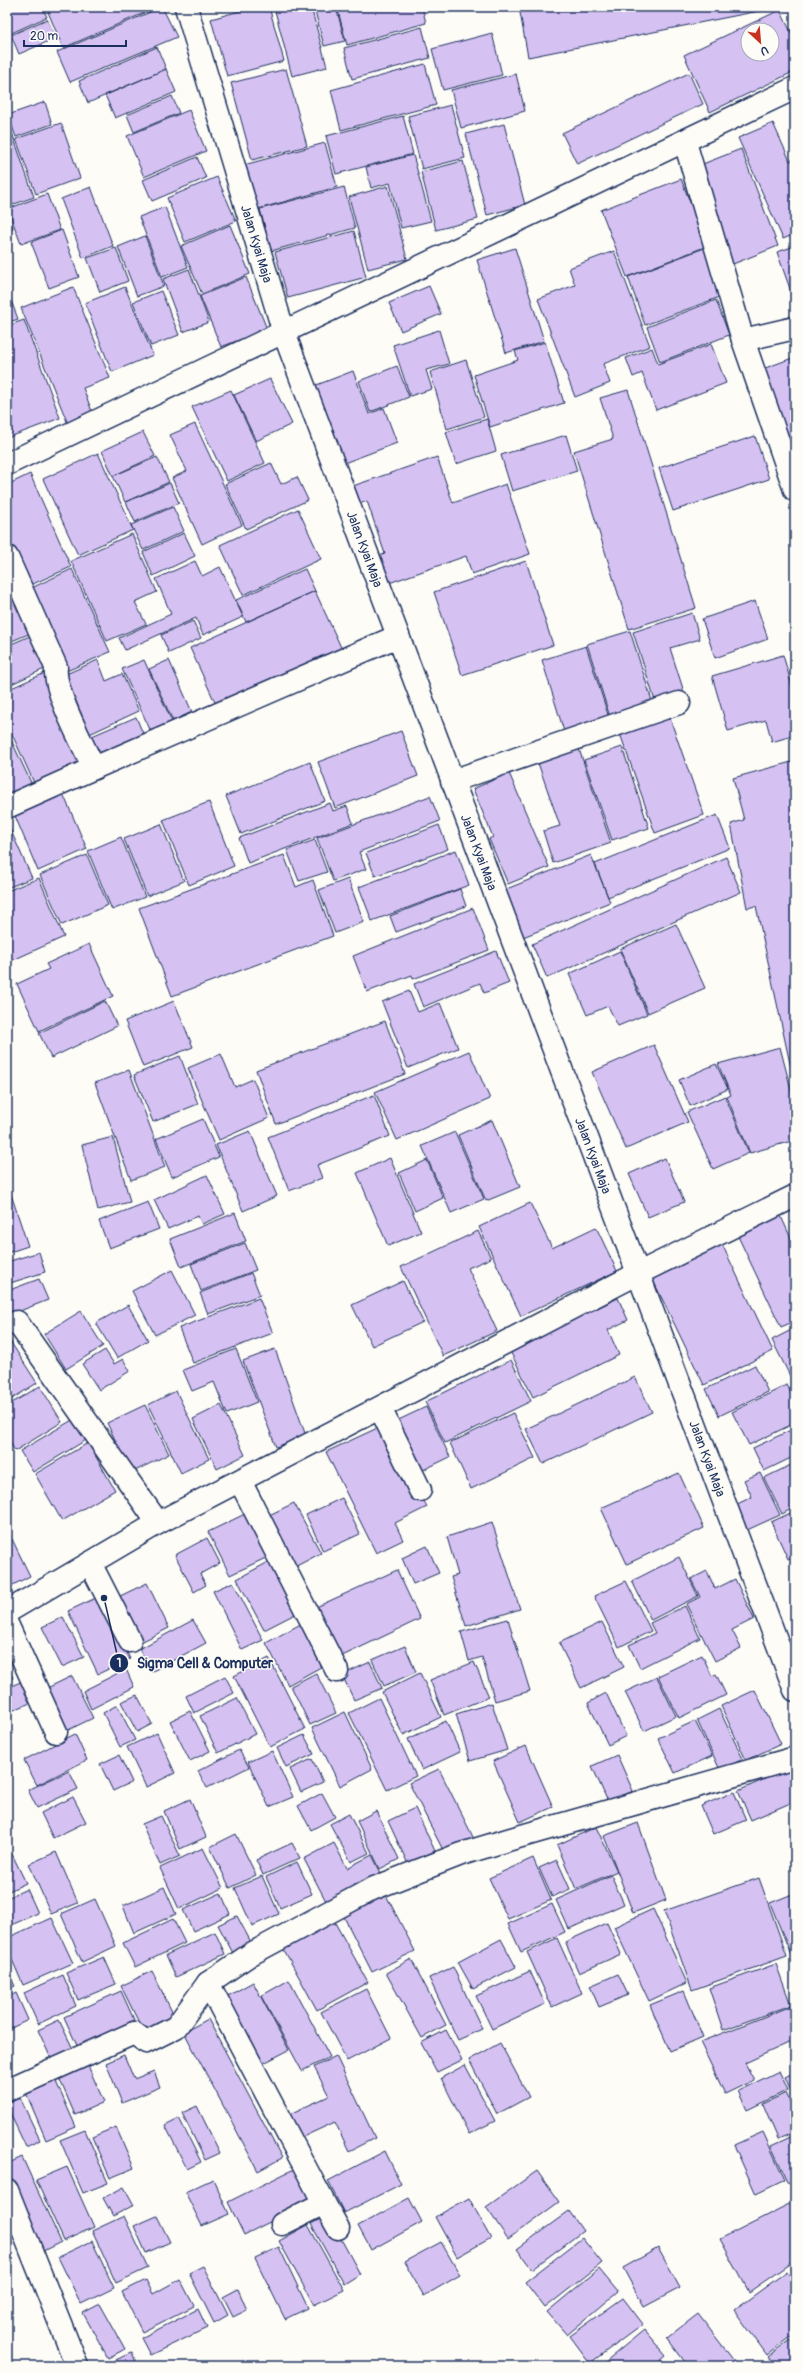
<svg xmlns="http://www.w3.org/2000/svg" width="802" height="2373" viewBox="0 0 802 2373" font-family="Pangolin,sans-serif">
	<rect width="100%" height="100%" fill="#fdfcf7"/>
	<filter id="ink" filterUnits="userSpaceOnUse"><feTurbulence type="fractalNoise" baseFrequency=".025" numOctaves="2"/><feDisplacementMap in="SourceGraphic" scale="8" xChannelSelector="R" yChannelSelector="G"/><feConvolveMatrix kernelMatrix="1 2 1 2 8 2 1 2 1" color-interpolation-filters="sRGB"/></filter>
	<g filter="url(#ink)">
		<path fill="#d6c2f2" stroke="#1b2f5e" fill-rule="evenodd" d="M7,7H42L47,17L7,35Z
			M46,7H150L151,10L63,48Z
			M162,7L177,37L70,82L57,52Z
			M254,7H269L284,61L227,76L211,19Z
			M274,7H311L327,67L292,76Z
			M314,7H336L345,41L324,46Z
			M337,7H422L426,23L347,45Z
			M519,7H779L528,57Z
			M780,10L795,40V71L710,112L684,55ZM748,30H772V54H748Z
			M47,19L56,38L19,54L11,35Z
			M422,27L430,58L352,79L344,48Z
			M492,33L502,75L443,90L432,49Z
			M157,47L166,69L88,103L79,81Z
			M425,64L436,105L341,130L331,90Z
			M166,69L176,92L115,118L105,95Z
			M286,69L307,146L252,160L231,83Z
			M689,73L703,104L577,164L562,133Z
			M516,74L525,111L461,128L451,90Z
			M172,96L179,113L134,132L127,115Z
			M45,102L52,124L16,137L8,115Z
			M451,105L465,158L422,169L408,116Z
			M189,110L206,151L144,177L127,136Z
			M403,116L413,154L336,174L326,136Z
			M8,121L34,197L9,206L7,199Z
			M61,123L80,178L36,194L16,139Z
			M773,123L790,161L795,158V234L783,239L738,138Z
			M504,124L525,205L487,215L466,134Z
			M325,143L337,187L251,211L240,166Z
			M741,149L778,246L733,264L695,167Z
			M413,155L431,221L401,228L390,183L371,188L366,167Z
			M197,157L206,178L152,201L143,180Z
			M463,161L478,219L436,230L421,172Z
			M217,177L236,221L185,242L167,198Z
			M681,179L707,246L627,277L601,210Z
			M388,186L407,259L368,269L349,197Z
			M91,187L113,246L83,258L61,199Z
			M344,187L355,228L271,251L260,209Z
			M47,194L60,230L21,244L8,209Z
			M165,207L188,267L162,277L139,217Z
			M7,212L13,228L7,231Z
			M230,225L250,274L202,294L181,246Z
			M62,230L79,277L49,288L31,242Z
			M354,231L366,277L288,298L275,252Z
			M145,236L164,286L137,296L118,247Z
			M795,246V303L777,252Z
			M707,247L725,295L645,325L628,277Z
			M116,248L128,281L100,292L87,258Z
			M515,248L544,341L506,353L477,260Z
			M614,251L650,346L603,364L610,383L575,397L538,299L575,285L569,268Z
			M189,269L209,322L183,332L163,279Z
			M246,277L267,329L221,347L200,296Z
			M429,286L441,314L401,331L389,303Z
			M73,287L110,378L83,388L93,414L68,424L21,308Z
			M125,287L153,355L112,372L85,303Z
			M7,290L18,319L7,323Z
			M161,291L179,335L151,346L133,302Z
			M716,300L729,335L660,362L647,327Z
			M24,320L60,418L7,438V326Z
			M439,330L449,364L426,370L432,389L410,396L393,345Z
			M545,342L564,403L490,427L474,375L518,360L515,351Z
			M711,344L726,383L656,410L642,373L633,377L626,358L652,348L658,364Z
			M795,357V465L760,370Z
			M466,360L484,417L447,429L430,372Z
			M397,366L409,397L370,412L359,381Z
			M353,371L369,414L384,408L397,443L344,463L314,386Z
			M270,379L292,424L256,441L234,395Z
			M231,390L265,463L227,481L192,407Z
			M628,390L696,608L629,629L574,451L613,439L600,398Z
			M487,419L496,451L456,464L446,432Z
			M195,424L242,525L202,544L172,478L187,471L170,435Z
			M143,432L155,456L113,476L102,451Z
			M566,435L577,471L512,491L501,455Z
			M755,436L769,479L673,511L659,468Z
			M98,453L133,530L78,555L43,479Z
			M157,457L169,482L125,502L113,476Z
			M437,457L453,503L506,484L530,554L472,574L466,556L389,583L379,556L385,554L367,501L356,505L350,487Z
			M271,463L281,484L297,477L308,500L246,529L225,484Z
			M30,474L71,567L26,587L7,546V485Z
			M170,483L179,503L135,522L126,502Z
			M173,507L184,531L143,550L131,525Z
			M298,509L321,559L243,595L220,545Z
			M184,533L195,556L153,576L143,552Z
			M132,534L157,592L135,602L146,624L107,641L71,561Z
			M195,561L202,576L220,567L243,617L203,635L196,618L125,650L119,638L171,614L156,579Z
			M526,561L553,645L462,675L434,592Z
			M7,567L38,630L7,643Z
			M72,569L110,652L62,673L25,591Z
			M305,569L315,591L246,622L236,600Z
			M315,591L345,656L220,713L190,648Z
			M755,601L768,639L715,658L702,619Z
			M692,613L700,639L670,648L685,695L656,704L633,632Z
			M193,621L201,638L169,653L161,635Z
			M630,631L653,704L610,717L587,644Z
			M39,632L53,665L7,686V646Z
			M586,646L611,724L566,738L542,660Z
			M783,655L795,696V735L772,742L766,720L728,731L712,676Z
			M98,660L106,681L122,674L139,711L83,737L57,678Z
			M144,660L174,726L153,736L122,669Z
			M169,660L192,712L173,721L149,669Z
			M47,672L84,764L35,785L7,723V690Z
			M667,710L704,815L655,833L618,728Z
			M136,717L147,743L96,765L85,739Z
			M7,731L33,787L7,799Z
			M401,731L418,776L335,808L318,762Z
			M622,747L649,828L612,840L584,760Z
			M579,749L611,843L553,863L543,831L560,826L538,763Z
			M795,761V1087L756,906L747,908L731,824L744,820L733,778Z
			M310,762L325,801L241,834L226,796Z
			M509,773L549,867L508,884L489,839L493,837L473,789Z
			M61,789L87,849L38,871L13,811Z
			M430,796L440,821L359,852L366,869L333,881L317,838Z
			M209,802L234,866L189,885L163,820Z
			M330,803L333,811L347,806L353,823L248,863L239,838Z
			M717,815L730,848L608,897L595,864Z
			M7,822L32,878L7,888Z
			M161,824L184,881L147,896L124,839Z
			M439,825L448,849L375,876L366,853Z
			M121,837L145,897L112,910L88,851Z
			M315,840L327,872L299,881L287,850Z
			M456,850L469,885L372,921L359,887Z
			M87,855L108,905L62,925L40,875Z
			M284,855L296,887L313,880L333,936L172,996L139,908Z
			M591,855L610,902L523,937L504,890Z
			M726,857L741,892L547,978L532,944Z
			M39,878L64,937L11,961L7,952V891Z
			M348,879L364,922L335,933L319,890Z
			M460,889L466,906L396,932L390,916Z
			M473,908L489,950L413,979L412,975L367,992L353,956Z
			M676,924L705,988L648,1013L620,949Z
			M89,944L113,996L39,1031L17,984L49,969L46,964Z
			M496,951L509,983L484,993L480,983L423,1007L414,984Z
			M620,951L647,1014L618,1026L608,1006L587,1015L569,974Z
			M409,991L418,1012L440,1003L458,1048L408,1068L382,1002Z
			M105,1001L117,1026L51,1058L39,1033Z
			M174,1001L193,1047L143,1067L125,1021Z
			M385,1021L405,1074L276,1124L256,1070Z
			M654,1045L688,1122L626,1149L592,1072Z
			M780,1047L795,1105V1140L750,1153L727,1097L731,1095L718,1064Z
			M469,1051L490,1099L397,1140L375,1092Z
			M221,1054L235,1087L253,1079L269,1118L219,1140L188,1068Z
			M180,1056L198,1104L153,1122L134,1075Z
			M716,1064L728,1089L690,1106L679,1080Z
			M129,1070L165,1167L131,1180L95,1083Z
			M374,1095L390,1136L317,1165L322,1178L289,1191L268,1137Z
			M725,1096L749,1153L713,1169L687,1112Z
			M203,1119L219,1157L172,1177L156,1139Z
			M492,1120L520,1187L486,1201L458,1135Z
			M250,1131L277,1196L243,1211L216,1145Z
			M455,1132L484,1199L451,1213L422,1146Z
			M113,1137L130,1202L98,1210L82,1145Z
			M390,1158L421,1232L388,1246L357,1173Z
			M665,1158L684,1202L648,1217L629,1174Z
			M427,1160L443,1198L415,1211L399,1173Z
			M207,1175L225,1214L202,1224L198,1216L168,1229L154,1200Z
			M7,1182L28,1246L7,1253Z
			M148,1202L159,1229L109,1248L99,1221Z
			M530,1203L552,1248L596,1227L617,1271L521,1316L479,1227Z
			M779,1212L795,1247V1321L781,1327L736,1232Z
			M235,1213L246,1241L181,1267L170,1239Z
			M478,1231L491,1258L468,1268L497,1331L443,1356L401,1267Z
			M721,1242L773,1351L704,1385L651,1276Z
			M245,1243L256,1270L201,1291L191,1264Z
			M39,1252L45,1272L7,1284V1262Z
			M172,1270L195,1315L155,1335L132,1291Z
			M251,1273L260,1295L208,1314L200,1293Z
			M39,1279L48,1300L7,1316V1291Z
			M403,1281L423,1322L372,1346L352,1305Z
			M259,1298L273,1333L193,1363L179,1328Z
			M618,1298L628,1320L608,1330L619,1355L533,1397L510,1351Z
			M128,1305L148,1340L117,1358L96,1323Z
			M81,1311L103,1346L66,1369L44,1334Z
			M795,1328V1386L772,1340Z
			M10,1341L37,1383L7,1402V1342Z
			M236,1349L257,1402L227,1414L214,1382L192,1391L183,1370Z
			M275,1349L306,1436L276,1447L243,1361Z
			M105,1350L114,1364L123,1359L130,1371L99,1390L82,1364Z
			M511,1360L531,1401L445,1443L425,1402Z
			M755,1365L768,1392L719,1416L706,1389Z
			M635,1377L652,1412L543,1464L526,1429Z
			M787,1385L795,1401V1423L749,1445L732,1412Z
			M40,1386L62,1422L15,1451L7,1437V1406Z
			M176,1391L209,1459L181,1473L148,1405Z
			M145,1405L169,1454L131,1473L107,1423Z
			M221,1405L245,1455L217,1469L193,1419Z
			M426,1407L450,1457L415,1474L390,1424Z
			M513,1413L535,1458L471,1489L450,1443Z
			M74,1419L86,1440L33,1472L20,1451Z
			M386,1424L427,1507L395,1523L403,1540L376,1553L326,1452Z
			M795,1428V1456L764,1471L753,1448Z
			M88,1443L115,1490L62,1521L35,1474Z
			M795,1463V1507L782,1514L764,1478Z
			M679,1473L704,1528L627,1564L601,1508Z
			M760,1473L780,1515L747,1530L735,1505L752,1497L744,1480Z
			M342,1498L360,1534L323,1551L306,1515Z
			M294,1503L321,1553L289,1570L263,1518Z
			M253,1510L274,1554L230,1575L208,1532Z
			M795,1511V1556L788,1559L771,1522Z
			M492,1522L520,1609L466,1626L451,1577L458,1575L447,1537Z
			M207,1538L220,1563L200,1574L206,1585L194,1592L175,1555Z
			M12,1539L30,1576L11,1586L7,1578V1542Z
			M427,1546L439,1573L413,1584L402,1558Z
			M679,1557L698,1596L651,1620L632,1581Z
			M276,1558L303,1610L264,1630L237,1579Z
			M397,1570L420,1619L336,1659L312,1609Z
			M707,1571L715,1589L735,1579L754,1619L732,1630L741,1648L715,1661L686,1604L700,1597L691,1579Z
			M626,1581L651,1631L619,1647L594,1596Z
			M233,1582L263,1640L242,1650L213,1591Z
			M147,1583L169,1628L139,1643L116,1598Z
			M100,1596L130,1659L98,1674L68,1611Z
			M685,1606L700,1638L640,1668L629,1645L655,1633L650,1623Z
			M63,1617L84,1657L62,1667L42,1627Z
			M508,1619L530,1691L495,1701L482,1657L469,1661L461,1632Z
			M193,1620L206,1643L151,1672L139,1649Z
			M308,1620L330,1662L288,1685L266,1643Z
			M602,1622L624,1667L581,1688L559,1643Z
			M405,1646L416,1672L384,1686L372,1660Z
			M702,1655L712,1676L716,1674L726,1695L679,1718L658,1676Z
			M269,1658L305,1729L270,1747L234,1676Z
			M370,1662L382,1688L354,1700L342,1675Z
			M474,1662L489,1697L444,1715L430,1680Z
			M7,1665L13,1678L7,1680Z
			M126,1669L134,1687L91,1709L83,1691Z
			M316,1673L336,1713L310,1725L291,1686Z
			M420,1673L441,1717L403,1735L382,1692Z
			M72,1676L93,1718L62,1733L41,1691Z
			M225,1676L234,1693L194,1713L186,1696Z
			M657,1677L676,1716L644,1731L625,1692Z
			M27,1679L37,1700L7,1713V1688Z
			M755,1690L781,1744L746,1760L721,1706Z
			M606,1693L626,1736L608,1745L588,1703Z
			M137,1695L152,1724L137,1732L121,1702Z
			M237,1698L255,1734L218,1753L200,1716Z
			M379,1698L416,1776L387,1790L349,1713Z
			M492,1703L507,1750L470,1761L456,1714Z
			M117,1705L135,1740L120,1747L103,1713Z
			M719,1709L743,1759L720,1770L697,1720Z
			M190,1711L210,1751L190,1761L170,1721Z
			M345,1712L372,1769L340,1786L312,1728Z
			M446,1721L460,1752L422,1770L408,1739Z
			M695,1721L712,1756L675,1773L658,1738Z
			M157,1733L175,1773L146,1787L127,1747Z
			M75,1734L87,1760L37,1785L24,1760Z
			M304,1735L314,1754L286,1767L277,1748Z
			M526,1746L553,1807L520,1822L493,1761Z
			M239,1750L249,1767L207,1788L198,1771Z
			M272,1751L293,1797L269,1807L248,1762Z
			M119,1755L132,1782L113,1791L100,1764Z
			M617,1755L633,1791L608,1802L592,1766Z
			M312,1759L323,1782L301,1792L290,1769Z
			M795,1766V1801L751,1820L738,1791Z
			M439,1769L474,1839L445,1854L409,1783Z
			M69,1771L78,1789L37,1808L28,1790Z
			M734,1792L746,1820L713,1834L701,1806Z
			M322,1793L335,1817L311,1830L298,1806Z
			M73,1797L86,1822L53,1838L41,1813Z
			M190,1799L206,1837L180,1849L164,1811Z
			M415,1808L435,1851L408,1864L388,1821Z
			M376,1811L399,1859L380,1869L357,1821Z
			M349,1814L369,1853L351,1862L330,1824Z
			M161,1816L180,1856L160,1865L142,1824Z
			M638,1823L666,1900L633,1913L604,1836Z
			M596,1827L617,1871L576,1889L557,1845Z
			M236,1834L256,1875L230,1888L210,1847Z
			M292,1843L300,1858L263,1875L256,1860Z
			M334,1843L347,1868L372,1855L382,1875L327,1903L304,1859Z
			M203,1848L223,1888L179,1909L160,1868Z
			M56,1852L78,1903L51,1914L29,1864Z
			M12,1854L26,1883L7,1892V1856Z
			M533,1858L551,1900L508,1919L489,1878Z
			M557,1860L570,1889L552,1897L539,1868Z
			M297,1862L312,1894L280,1908L266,1877Z
			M611,1875L624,1904L569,1929L556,1900Z
			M262,1876L279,1914L252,1926L235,1888Z
			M759,1878L787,1956L692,1990L664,1911Z
			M164,1887L176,1914L134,1933L123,1906Z
			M27,1889L38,1913L7,1927V1898Z
			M221,1893L230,1914L193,1931L183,1910Z
			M795,1893V1956L792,1957L770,1903Z
			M386,1895L415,1951L372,1972L344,1917Z
			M95,1899L116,1946L82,1962L61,1914Z
			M552,1904L565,1932L521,1952L508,1924Z
			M653,1909L687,1983L649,2001L614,1927Z
			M237,1916L253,1946L234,1955L218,1925Z
			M52,1918L73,1963L23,1985L7,1948V1938Z
			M173,1919L185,1943L135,1967L123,1943Z
			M334,1921L368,1982L317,2010L283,1948Z
			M607,1923L621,1954L579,1973L565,1942Z
			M215,1932L225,1954L176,1977L166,1955Z
			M557,1938L582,1993L552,2007L527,1952Z
			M501,1939L516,1967L473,1989L458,1962Z
			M104,1957L116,1984L78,2000L66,1973Z
			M411,1959L446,2025L422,2038L386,1973Z
			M776,1964L791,2005L723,2030L709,1988Z
			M453,1967L482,2029L458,2040L429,1978Z
			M7,1970L15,1986L7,1990Z
			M152,1971L177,2022L146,2037L121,1986Z
			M530,1971L545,2004L492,2029L476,1996Z
			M618,1974L628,1995L599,2007L590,1986Z
			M63,1975L76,2006L38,2024L24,1993Z
			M289,1980L330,2057L302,2071L261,1996Z
			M253,1982L289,2050L262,2064L226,1997Z
			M366,1989L391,2038L347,2061L321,2012Z
			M121,1991L136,2024L79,2050L64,2017Z
			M684,1991L703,2037L670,2051L650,2005Z
			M16,1993L28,2020L7,2030V1997Z
			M794,2005L795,2040L745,2063L754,2080L725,2094L700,2042Z
			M208,2019L282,2158L258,2171L184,2032Z
			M59,2020L75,2053L53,2063L38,2030Z
			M446,2030L462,2060L437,2072L421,2043Z
			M500,2043L529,2097L497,2114L469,2060Z
			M124,2055L134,2079L154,2071L160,2087L122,2103L106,2063Z
			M336,2056L375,2138L349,2151L335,2122L294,2141L283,2117L329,2096L314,2067Z
			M86,2061L104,2102L75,2115L57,2073Z
			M465,2065L495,2121L469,2134L441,2078Z
			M779,2071L788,2090L747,2110L738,2091Z
			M795,2072V2100L785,2077Z
			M53,2075L76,2127L46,2140L24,2088Z
			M786,2093L795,2113V2132L778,2139L763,2104Z
			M20,2098L40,2140L26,2147L7,2107V2104Z
			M197,2106L220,2153L205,2160L182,2113Z
			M179,2118L201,2162L187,2169L165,2125Z
			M116,2127L134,2168L110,2178L92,2137Z
			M85,2130L108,2183L83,2193L60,2140Z
			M763,2132L785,2180L756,2194L734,2145Z
			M795,2135V2181L789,2184L771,2146Z
			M385,2151L401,2184L344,2213L328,2181Z
			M22,2157L61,2242L41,2252L7,2178V2164Z
			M67,2167L94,2227L64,2241L36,2180Z
			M296,2168L311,2201L244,2235L228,2202Z
			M537,2171L559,2202L508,2239L486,2207Z
			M213,2179L229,2214L202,2226L185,2192Z
			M124,2187L134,2205L113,2216L103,2198Z
			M409,2198L422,2222L371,2250L358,2226Z
			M469,2198L491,2238L457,2257L435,2217Z
			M791,2203L795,2212V2260L749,2292L720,2239Z
			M569,2211L583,2231L532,2269L517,2249Z
			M328,2215L360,2274L344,2284L311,2224Z
			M124,2216L148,2268L116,2283L92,2231Z
			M157,2216L170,2242L146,2253L134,2226Z
			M308,2225L344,2290L314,2305L279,2241Z
			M582,2238L602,2263L545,2308L525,2282Z
			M92,2241L114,2288L81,2304L58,2257Z
			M441,2242L460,2275L424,2296L404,2262Z
			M279,2247L308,2308L285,2319L255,2258Z
			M658,2248L680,2288L644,2307L623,2268Z
			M203,2266L228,2315L214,2323L189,2273Z
			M599,2269L618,2292L567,2335L547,2312Z
			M786,2272L795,2284V2334L767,2355L734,2310Z
			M180,2279L194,2306L142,2332L122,2292L146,2280L153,2294Z
			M238,2289L247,2310L233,2317L223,2297Z
			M623,2298L643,2324L590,2363L570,2336Z
			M100,2304L125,2349L108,2358L83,2313Z
			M198,2309L207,2328L150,2355L141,2338Z
			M698,2314L738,2366H688L667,2338Z
			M644,2330L666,2356L654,2366H600Z
			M795,2337V2366H775L768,2357Z
			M132,2353L138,2366H101Z"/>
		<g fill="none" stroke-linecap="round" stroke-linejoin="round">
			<g stroke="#1b2f5e" stroke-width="25">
				<g id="minor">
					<path id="s1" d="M186,7L284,333L795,1690"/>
					<path d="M685,142L743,340L795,490"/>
					<path d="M743,340L795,328"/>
					<path d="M7,464L795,88"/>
					<path d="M7,557L56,667C53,690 83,745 94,768L398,636"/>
					<path d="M452,781L679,703"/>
					<path d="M7,807L94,768"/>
					<path d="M17,1322L158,1523"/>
					<path d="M380,1408L420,1490"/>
					<path d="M240,1481L337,1671"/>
					<path d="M90,1563L130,1641"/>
					<path d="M7,1612L158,1523L637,1274L795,1196"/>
					<path d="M7,1624L56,1732"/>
					<path d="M208,1983L324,2203L282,2224"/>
					<path d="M7,2090L134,2033L146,2042L176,2027L208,1983L251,1954L372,1889L461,1854L511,1839L795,1758"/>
					<path d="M7,2190L77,2366"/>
					<path d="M324,2203L338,2228"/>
				</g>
			</g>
			<use href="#minor" stroke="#fdfcf7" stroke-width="22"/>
		</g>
	</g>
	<g text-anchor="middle" stroke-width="3" stroke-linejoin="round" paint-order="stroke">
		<g font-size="13" fill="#1b2f5e" stroke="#fdfcf7">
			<text dy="5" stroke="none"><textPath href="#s1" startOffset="247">Jalan Kyai Maja</textPath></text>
			<text dy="5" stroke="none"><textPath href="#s1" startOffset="571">Jalan Kyai Maja</textPath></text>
			<text dy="5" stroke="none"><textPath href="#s1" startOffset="895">Jalan Kyai Maja</textPath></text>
			<text dy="5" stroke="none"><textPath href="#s1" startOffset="1219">Jalan Kyai Maja</textPath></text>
			<text dy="5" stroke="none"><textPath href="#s1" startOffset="1543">Jalan Kyai Maja</textPath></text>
		</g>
	</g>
	<path fill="none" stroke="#1b2f5e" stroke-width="1.5" d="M104 1598L119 1663"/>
	<g fill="#1b2f5e" stroke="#fdfcf7" stroke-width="1.5">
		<circle cx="104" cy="1598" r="4"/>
		<circle cx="119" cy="1663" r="10"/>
	</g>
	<g font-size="12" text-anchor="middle" font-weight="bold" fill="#fff">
		<text x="119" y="1667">1</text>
	</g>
	<g font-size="14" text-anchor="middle" font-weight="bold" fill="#1b2f5e" stroke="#fdfcf7" stroke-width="3" stroke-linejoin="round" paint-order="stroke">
		<text x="205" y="1668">Sigma Cell &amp; Computer</text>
	</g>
	<rect width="802" height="2373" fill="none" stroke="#fdfcf7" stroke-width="24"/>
	<rect x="12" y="12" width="778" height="2349" fill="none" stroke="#1b2f5e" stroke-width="1.5" filter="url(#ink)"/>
	<g transform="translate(760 42) rotate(154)"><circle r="19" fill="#fdfcf7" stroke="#a3aaba"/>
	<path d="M0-3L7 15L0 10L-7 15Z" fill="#c8321e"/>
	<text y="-6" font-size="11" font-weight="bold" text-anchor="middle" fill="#1b2f5e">U</text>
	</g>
	<path d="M24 40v6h102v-6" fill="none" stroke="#1b2f5e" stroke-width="2"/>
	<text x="30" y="40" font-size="12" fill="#1b2f5e" stroke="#fdfcf7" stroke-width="3" paint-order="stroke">20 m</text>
</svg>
